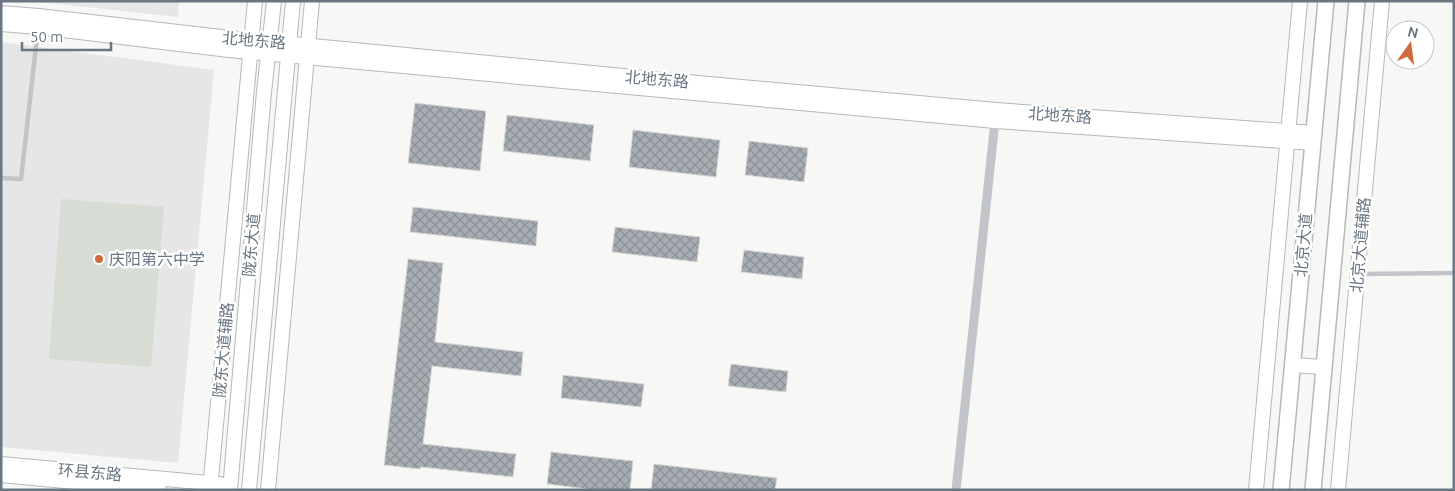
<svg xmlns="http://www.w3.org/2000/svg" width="1455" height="491" viewBox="0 0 1455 491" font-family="Ubuntu,'Noto Sans SC',sans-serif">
	<defs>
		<pattern id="building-cross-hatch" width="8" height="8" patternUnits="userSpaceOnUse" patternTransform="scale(1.25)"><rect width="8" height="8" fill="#a7adb3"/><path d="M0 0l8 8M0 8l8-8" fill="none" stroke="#8c9197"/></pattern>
	</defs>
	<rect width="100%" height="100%" fill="#f7f7f5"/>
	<path fill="#e5e6e5" d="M30,1H179L178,17Z
		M1,42L214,70L178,463L1,447Z"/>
	<path fill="#d7dcd4" d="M61,199L164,207L151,367L49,359Z"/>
	<path fill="url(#building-cross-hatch)" stroke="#d9d9d7" d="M415,103L486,111L480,171L408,163Z
		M507,115L594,125L590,161L503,151Z
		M633,130L720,140L716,177L629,167Z
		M749,141L808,148L804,182L745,175Z
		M413,207L538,221L536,246L410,232Z
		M615,227L700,237L697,262L612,252Z
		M744,250L804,257L802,279L741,272Z
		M408,259L443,263L435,342L523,352L521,376L432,366L423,444L516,454L513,477L421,467L420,469L384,465Z
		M731,364L788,371L786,392L728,386Z
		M563,375L644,384L641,407L561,398Z
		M551,452L633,461L630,490H595L547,484Z
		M654,464L777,478L775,490H651Z"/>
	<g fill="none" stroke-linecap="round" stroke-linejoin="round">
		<g stroke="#b4b8bc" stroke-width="16">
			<path id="secondary" d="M1,13L39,16L230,38L644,78L996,110L1314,133
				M1,24L38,27L229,50L995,121L1313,143
				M1292,365L1323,367
				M1,464L220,484
				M1,475L159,490
				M210,490L255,1
				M230,490L264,92L274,1
				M249,490L293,1
				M268,490L312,1
				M1256,490L1300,1
				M1338,490L1382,1"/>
		</g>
		<g stroke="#b5b8bc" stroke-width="18">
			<path id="primary" d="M1281,490L1326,1
				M1313,490L1357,1"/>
		</g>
		<path stroke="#c1c4c8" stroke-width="4.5" d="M1,178L21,179L38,29
			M1360,274L1454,273"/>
		<path stroke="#c1c4c8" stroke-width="9" d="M956,490L995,121"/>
		<use href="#secondary" stroke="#fff" stroke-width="14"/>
		<use href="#primary" stroke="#fff" stroke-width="15"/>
	</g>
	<circle fill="#ce6a3d" stroke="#fff" stroke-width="2" cx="99" cy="259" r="5"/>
	<g text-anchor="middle" stroke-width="5" stroke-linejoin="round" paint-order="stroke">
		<g font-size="16" fill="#6a7682" stroke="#fff">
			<text transform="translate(254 40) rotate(5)" y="6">北地东路</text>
			<text transform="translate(657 79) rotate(5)" y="6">北地东路</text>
			<text transform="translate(1060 115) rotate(4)" y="6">北地东路</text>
			<text transform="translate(251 245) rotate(-85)" y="6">陇东大道</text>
			<text transform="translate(1303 245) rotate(-85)" y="6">北京大道</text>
			<text transform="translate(1360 245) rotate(-85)" y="6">北京大道辅路</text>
			<text transform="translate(223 350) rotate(-85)" y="6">陇东大道辅路</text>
			<text transform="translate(90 472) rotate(5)" y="6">环县东路</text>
		</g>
		<g font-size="16" fill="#6a7682" stroke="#fff" text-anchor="start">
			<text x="109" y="265">庆阳第六中学</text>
		</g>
	</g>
	<rect width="1455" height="491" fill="none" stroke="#6a7682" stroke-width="5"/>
	<g transform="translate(1410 45) rotate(14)"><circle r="24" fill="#ffffff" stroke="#c3c8cd"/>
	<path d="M0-4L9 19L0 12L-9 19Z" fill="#ce6a3d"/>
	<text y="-8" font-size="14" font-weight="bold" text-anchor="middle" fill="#6a7682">N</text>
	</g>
	<path d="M22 42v8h89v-8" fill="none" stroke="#6a7682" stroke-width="2.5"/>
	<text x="30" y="42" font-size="15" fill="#6a7682" stroke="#ffffff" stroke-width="4" paint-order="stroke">50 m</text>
</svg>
